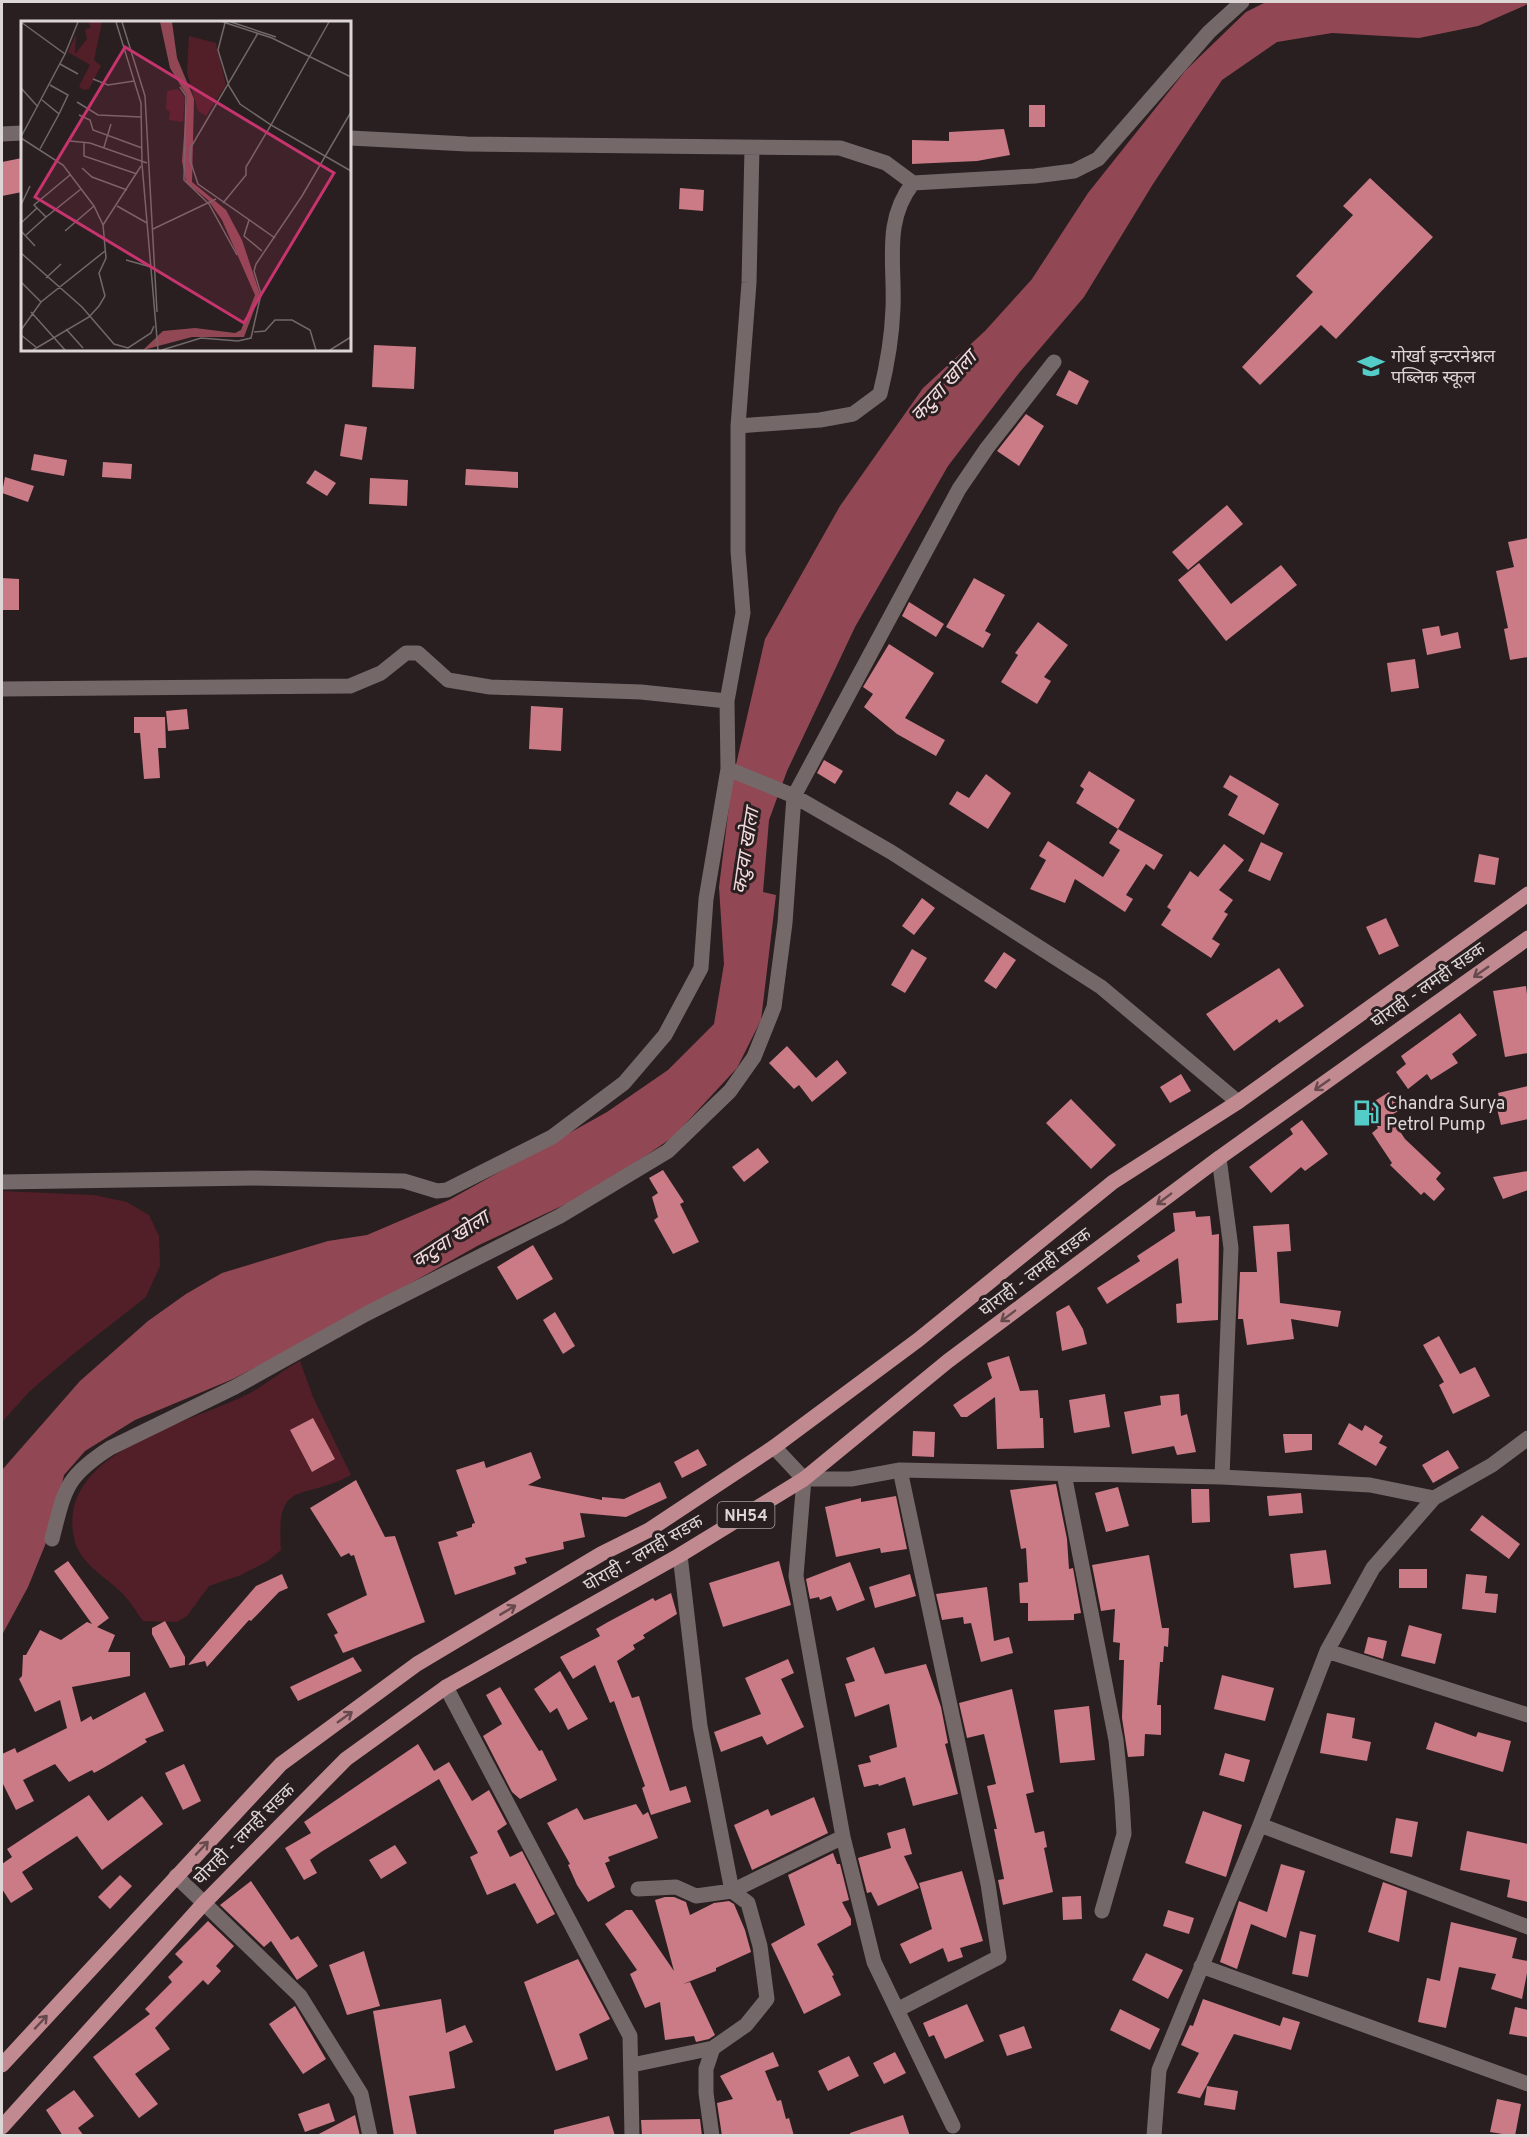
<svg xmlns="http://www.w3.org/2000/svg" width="1530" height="2137" viewBox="0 0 1530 2137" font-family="Overpass,'Noto Sans Devanagari',sans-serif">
	<rect width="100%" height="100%" fill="#291f20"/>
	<path fill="#521e27" d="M2,1191L94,1195L127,1202L149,1215L159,1236L160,1266L146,1297L72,1355L30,1391L2,1422Z
		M300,1361L313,1397L351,1475C301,1502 276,1477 281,1550L268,1561L241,1575L209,1586L187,1616L177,1622L143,1621C136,1611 129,1600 121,1592C106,1577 81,1564 75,1542C51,1451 193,1423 250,1393C267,1384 282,1370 300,1361Z"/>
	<path fill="#924854" d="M1266,2H1528V4L1478,26L1419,38L1332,33L1277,42L1222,80L1153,184L1084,297L1019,373L948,466L855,627L787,771L769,820L763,892L776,895L761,1020L737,1068L673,1137L596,1190L479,1245L336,1325L233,1379L135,1420L85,1451L64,1475L52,1528L28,1587L2,1635V1470L80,1381L148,1321L186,1294L222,1273L328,1241L367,1235L449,1200L607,1112L668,1070L714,1024L724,964L719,887L732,782L765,639L840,506L923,388L985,331L1032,279L1088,193L1186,70L1246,12Z"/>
	<path fill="#ca7b86" d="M1029,105H1045V127H1029Z
		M1004,129L1010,155L977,161L912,164V140L949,141V132Z
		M22,158V192L2,196V162Z
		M1370,178L1433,237L1336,339L1321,325L1260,385L1242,367L1313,292L1296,276L1353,215L1343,206Z
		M680,188L704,190L703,211L679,209Z
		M374,345L416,347L414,389L372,387Z
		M1069,370L1089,381L1077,405L1056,395Z
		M1026,414L1044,426L1019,466L997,451Z
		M345,424L367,427L362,460L340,456Z
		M34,454L67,460L64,476L31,470Z
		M103,462L132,464L131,479L102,477Z
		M466,469L518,472V488L465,485Z
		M315,470L336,483L327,496L306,483Z
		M5,477L34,486L28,502L2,493Z
		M370,478L408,480L407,506L369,504Z
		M1227,505L1243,524L1188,570L1172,552Z
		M1528,538V657L1510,660L1504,629L1508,628L1496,571L1514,567L1508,542Z
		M1199,563L1231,604L1281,565L1297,585L1226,641L1178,580Z
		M2,578L19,579V610H2Z
		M974,578L1005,595L985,631L991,634L983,648L946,627Z
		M909,602L944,624L936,637L902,616Z
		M1038,622L1068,645L1044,677L1051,681L1037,704L1001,682L1018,655L1015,653Z
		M1439,626L1441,636L1458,632L1461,648L1427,655L1422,629Z
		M889,644L934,673L905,718L945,740L936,756L897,734L864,707L873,694L863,687Z
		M1415,659L1419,688L1391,692L1387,663Z
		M531,706L563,708L561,751L529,749Z
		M187,709L189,729L168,731L166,711Z
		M134,717H165L166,748H158L160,778L144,779L140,733H134Z
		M824,760L843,771L835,784L817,773Z
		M1089,771L1135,800L1118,829L1076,803L1084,789L1080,786Z
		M986,774L1011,793L988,829L949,804L957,791L969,798Z
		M1230,775L1279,804L1264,835L1228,815L1238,796L1223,787Z
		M1118,829L1163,855L1154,870L1146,864L1126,895L1133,899L1125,912L1075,879L1065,903L1030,889L1046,860L1039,856L1048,841L1103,877L1120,850L1109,843Z
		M1261,842L1283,853L1270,881L1248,871Z
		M1224,844L1244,860L1219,890L1233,900L1224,912L1228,914L1212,939L1220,944L1211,958L1161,925L1171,910L1167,907L1190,871L1198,877Z
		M1479,854L1499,858L1495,885L1474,882Z
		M922,898L935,908L914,935L902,926Z
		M1386,918L1399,946L1379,955L1366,927Z
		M912,949L927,958L905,993L891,985Z
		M1004,952L1016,960L996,989L984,981Z
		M1279,968L1304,1006L1279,1023L1277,1019L1234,1051L1206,1014Z
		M1526,986L1528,1003V1053L1505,1057L1493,991Z
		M1460,1013L1477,1035L1452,1054L1458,1063L1431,1080L1427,1074L1408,1089L1396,1072L1406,1064L1401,1056Z
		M787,1046L816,1078L837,1060L847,1073L812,1102L799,1085L794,1089L769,1063Z
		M1181,1074L1191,1091L1170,1103L1160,1087Z
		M1528,1086V1119L1501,1125L1497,1109L1502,1108L1498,1093Z
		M1389,1092L1400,1110L1390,1116L1405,1139L1441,1173L1436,1179L1445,1189L1434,1201L1424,1192L1421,1195L1390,1165L1392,1163L1372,1133L1378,1128L1365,1107Z
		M1071,1099L1116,1145L1091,1169L1046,1123Z
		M1302,1120L1328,1154L1305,1171L1301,1167L1271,1193L1249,1167L1293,1134L1290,1129Z
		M758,1148L769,1162L744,1182L732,1167Z
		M663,1170L684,1202L680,1204L699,1242L673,1254L654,1220L658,1217L652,1197L658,1193L649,1178Z
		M1528,1171V1190L1503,1199L1493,1177Z
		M1195,1211L1196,1217L1210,1216L1212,1235L1219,1234L1218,1320L1177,1323L1176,1304L1182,1303L1178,1258L1107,1304L1097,1288L1140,1261L1137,1256L1175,1231L1173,1213Z
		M1289,1224L1291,1251L1277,1252L1280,1303L1341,1311L1338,1327L1291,1319L1294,1339L1247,1345L1243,1319H1238L1240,1272H1257L1253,1226Z
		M533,1245L553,1279L517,1300L497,1267Z
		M1069,1305L1083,1329L1087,1344L1062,1351L1056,1312Z
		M555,1312L575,1346L563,1354L543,1320Z
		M1439,1336L1460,1374L1475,1367L1490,1396L1453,1414L1439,1385L1444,1382L1423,1345Z
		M1009,1356L1020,1391L1038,1390L1040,1418H1043L1044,1448L997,1449L995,1397L967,1417H961L953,1405L992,1378L987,1363Z
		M1105,1394L1110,1427L1074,1433L1069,1400Z
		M1179,1394L1181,1416L1187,1414L1196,1452L1177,1455L1174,1446L1132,1454L1124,1412L1161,1405L1160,1396Z
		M313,1418L335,1459L312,1472L290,1430Z
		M1349,1423L1362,1431L1365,1425L1383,1436L1379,1443L1387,1447L1376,1466L1338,1444Z
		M913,1431L935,1432L934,1457L912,1456Z
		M1283,1434H1312V1450L1285,1453Z
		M698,1449L707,1465L682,1478L674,1462Z
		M1448,1450L1459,1468L1433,1483L1422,1465Z
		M531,1452L541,1478L528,1485L602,1500V1497L624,1499L660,1482L667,1498L626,1517L580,1513L585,1537L563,1542L564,1549L525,1558L527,1563L514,1567L516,1574L455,1595L438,1542L458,1536L456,1532L472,1527V1524L475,1523L456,1470L484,1461L486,1468Z
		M356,1480L385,1537L395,1536L425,1622L343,1653L334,1635L338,1633L327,1614L367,1595L354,1555L351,1556L349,1553L341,1557L310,1508Z
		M1056,1484L1067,1539L1069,1569L1073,1568L1081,1613L1074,1614V1620L1028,1621V1603H1020L1019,1583L1028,1582L1026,1548L1021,1549L1010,1490Z
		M1118,1487L1129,1526L1106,1532L1095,1493Z
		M1191,1489H1209L1210,1522L1192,1523Z
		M1301,1493L1303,1513L1269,1516L1267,1496Z
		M896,1496L907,1549L881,1553L880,1548L836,1557L825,1507L861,1498V1502Z
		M1482,1515L1520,1544L1509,1559L1470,1530Z
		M1326,1550L1331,1584L1294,1588L1290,1554Z
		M1149,1555L1162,1628H1169L1168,1647L1164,1646L1163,1662H1160L1157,1705H1161V1735L1145,1734L1144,1756L1128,1757L1122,1718L1124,1660H1119L1120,1643L1113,1642L1115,1609L1101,1611L1092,1565Z
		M68,1561L109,1618L97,1627L115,1635L108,1652H130V1676L72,1687L81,1722L91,1716L93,1720L145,1692L164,1731L145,1739L147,1742L105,1767L94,1773L92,1770L69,1782L55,1764L23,1780L34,1801L16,1810L2,1782V1754L15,1748L17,1753L67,1728L60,1700L35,1712L19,1679L22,1676L23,1655H26L40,1630L61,1640L87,1622L92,1624L54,1571Z
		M779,1561L791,1605L723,1627L709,1583Z
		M850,1562L865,1600L837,1611L831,1596L820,1600L819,1597L810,1599L806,1579Z
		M1399,1569H1427V1588H1399Z
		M282,1574L288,1588L279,1592L251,1621L249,1620L207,1667L205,1661L188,1665L256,1586Z
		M910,1574L916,1596L875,1608L869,1587Z
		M1466,1574L1487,1576L1485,1593L1498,1594L1496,1613L1462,1609Z
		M987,1587L994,1641L1009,1637L1013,1653L981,1662L971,1623L964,1624L963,1617L942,1620L936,1594Z
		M671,1593L677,1614L643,1635L645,1638L633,1645L635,1649L617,1661L632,1698L639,1696L670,1791L686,1786L691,1802L651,1815L642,1788L645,1786L614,1701L610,1703L595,1665L573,1679L560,1657L600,1636L596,1629L608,1622L653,1598L655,1601Z
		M165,1621L185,1657V1665L170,1668L152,1634V1628Z
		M1409,1625L1442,1634L1435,1664L1401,1656Z
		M1368,1637L1387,1641L1383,1659L1364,1653Z
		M874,1647L885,1674L926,1664L941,1707L948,1743L945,1744L958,1794L913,1806L905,1777L879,1786L878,1784L864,1787L858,1765L871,1762L869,1756L897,1747L889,1704L855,1717L845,1684L855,1681L846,1658Z
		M353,1657L362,1671L298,1701L290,1687Z
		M788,1659L794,1673L781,1679L804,1727L767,1745L762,1736L721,1752L714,1732L761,1714L745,1678Z
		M560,1671L588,1719L568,1730L557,1708L550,1713L534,1689Z
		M1222,1675L1274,1688L1265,1721L1214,1709Z
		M500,1687L539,1751L542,1750L557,1780L520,1799L512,1792L483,1736L502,1724L486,1695Z
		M1012,1689L1034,1792L1026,1794L1035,1833L1044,1831L1047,1847L1044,1848L1053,1892L1003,1905L998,1880L1004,1879L994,1829H997L987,1786L996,1784L984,1734L967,1738L959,1703Z
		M1089,1706L1095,1760L1060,1763L1054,1710Z
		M1327,1713L1355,1718L1352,1738L1371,1742L1367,1761L1320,1753Z
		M1435,1722L1476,1737L1478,1732L1511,1741L1503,1772L1426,1749Z
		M418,1744L434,1771L449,1762L472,1801L489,1790L507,1824L497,1831L510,1857L522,1851L555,1914L537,1924L515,1883L487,1895L470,1857L478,1853L439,1779L321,1852L310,1860L317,1873L304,1880L285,1848L311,1833L304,1822Z
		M1225,1753L1250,1760L1244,1782L1219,1775Z
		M184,1764L201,1801L183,1810L165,1773Z
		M89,1795L108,1821L142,1796L163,1824L102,1870L77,1836L22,1872L33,1889L11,1903L2,1889V1864L12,1857L7,1849Z
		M814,1797L828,1833L752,1870L734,1825L768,1809L771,1816Z
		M636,1804L643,1815L648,1812L658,1838L608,1857L610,1861L605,1863L615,1887L588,1902L577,1885L568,1865L570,1864L547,1823L577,1808L584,1820Z
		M1203,1811L1242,1825L1226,1877L1185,1863Z
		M1396,1818L1418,1822L1412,1857L1390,1853Z
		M905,1828L912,1854L904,1856L919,1888L878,1906L871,1892L867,1893L858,1858L891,1848L887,1833Z
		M1467,1831L1528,1844V1902L1507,1897L1510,1880L1460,1870Z
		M395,1845L407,1863L381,1879L369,1860Z
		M833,1853L837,1864H840L849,1900L842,1902L851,1919V1925L817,1944L834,1975L832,1976L841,1995L804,2014L771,1944L805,1925L788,1875Z
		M1281,1864L1305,1871L1286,1938L1251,1924L1237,1969L1220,1962L1239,1901L1267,1912Z
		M962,1871L983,1941L960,1948L963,1957L948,1962L943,1948L910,1964L900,1944L932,1929L919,1883Z
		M120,1875L132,1886L110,1909L98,1897Z
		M251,1881L291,1940L298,1936L318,1966L297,1980L271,1941L264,1947L220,1905Z
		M1383,1882L1407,1891L1399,1942L1368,1932Z
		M1081,1896L1082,1919L1063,1920L1062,1897Z
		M665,1897H674L686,1902L690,1915L714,1903L729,1901L734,1904L745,1930L751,1952L716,1968V1971L683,1984L690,1982L715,2035L709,2039L696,2042L694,2036L665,2040L660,2002L645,2008L630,1974L637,1970L605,1924L626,1910H632L674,1971L655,1900Z
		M1168,1910L1194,1918L1189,1934L1163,1926Z
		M208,1921L234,1946L216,1966L221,1971L208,1985L203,1980L155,2028L170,2049L135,2074L158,2104L139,2118L93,2057L150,2014L145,2009L172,1982L168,1977L183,1962L175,1954Z
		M1451,1922L1517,1938L1512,1958L1528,1961V1968L1522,1999L1491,1989L1496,1974L1459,1967L1446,2028L1418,2022L1427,1978L1440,1981Z
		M1300,1931L1316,1935L1308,1977L1292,1974Z
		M364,1951L380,2006L347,2015L329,1965Z
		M1146,1953L1183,1970L1168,1999L1132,1980Z
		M578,1959L610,2019L579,2034L588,2059L556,2071L524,1982Z
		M441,1999L446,2033L465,2025L473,2042L449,2052L455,2088L409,2096L417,2136H394L373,2011Z
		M1203,1999L1280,2026L1283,2017L1300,2022L1291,2050L1234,2034L1200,2098L1177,2093L1199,2053L1181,2045L1190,2025L1193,2026Z
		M967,2004L984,2041L945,2059L934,2035L929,2037L923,2023Z
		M295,2006L326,2059L303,2074L269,2024Z
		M1515,2007L1528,2010L1527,2037L1509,2034Z
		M1120,2009L1160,2029L1150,2050L1110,2030Z
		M1024,2026L1032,2048L1007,2056L999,2035Z
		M773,2052L779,2066L765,2071L777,2101L781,2100L786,2119L789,2118L794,2136H722L717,2103L733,2099L720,2076Z
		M895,2052L906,2073L884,2084L873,2063Z
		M849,2056L859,2076L828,2091L818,2071Z
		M1207,2086L1238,2091L1235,2110L1204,2105Z
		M74,2090L94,2116L78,2128L84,2136H63L46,2110Z
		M1497,2099L1521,2104L1515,2136L1490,2132Z
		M329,2103L335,2121L305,2132L298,2114Z
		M355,2115L360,2136H315Z
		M903,2115L910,2136H850V2133Z
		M609,2116L615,2136H554V2130Z
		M700,2119L702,2136H642L641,2120Z"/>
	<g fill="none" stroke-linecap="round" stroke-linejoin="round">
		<path stroke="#756869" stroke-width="15" d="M2,134L22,133
			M350,138L467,144L840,148L886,163L913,183L1035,176L1074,171L1098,159L1209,32L1242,2
			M738,426L820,420L853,414L880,394C887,366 892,337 893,308C895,263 883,221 913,183
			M2,689L350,686L381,673L406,653H418L448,680L490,687L641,692L727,701
			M728,769L794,796L891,852L1101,987L1238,1102
			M1219,1158L1231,1248L1222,1477
			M2,1182L254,1178L404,1181L437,1191L447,1190L552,1137L624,1083L665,1035L701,968L706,899L728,769L727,701L743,613L738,551V426L749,283L752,148
			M774,1447L804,1479H851L900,1470L1222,1477L1370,1485L1434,1498
			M1064,1474L1116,1740L1122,1800L1124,1834L1102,1911
			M804,1479L796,1576L843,1837L874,1962L953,2126
			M52,1539C65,1489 65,1477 110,1448L235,1387L366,1314L560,1216L668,1151L730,1091L754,1057L774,1007L785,923L794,796L959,489L987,448L1054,362
			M680,1555L700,1726L732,1891L748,1903L760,1946L767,1999L746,2025L713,2048L706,2069V2093L712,2136
			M1327,1651L1528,1715
			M446,1687L630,2036L632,2136
			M1260,1825L1528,1927
			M176,1876L300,1996L361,2094L370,2136
			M638,1889L676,1887L696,1896L732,1891L843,1837
			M1201,1966L1528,2084
			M897,2010L999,1957L988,1884L900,1470
			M632,2065L713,2048
			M1154,2136L1159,2070L1260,1825L1327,1651L1373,1568L1434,1498L1492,1465L1528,1438"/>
		<path stroke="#c18a91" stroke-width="15" d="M2,2065L281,1764L417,1664L601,1554L649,1530L774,1447L918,1340L1113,1182L1238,1102L1528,894
			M2,2127L204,1903L346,1759L446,1687L680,1555L804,1479L948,1361L1219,1158L1528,938"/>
	</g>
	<defs><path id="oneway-shaft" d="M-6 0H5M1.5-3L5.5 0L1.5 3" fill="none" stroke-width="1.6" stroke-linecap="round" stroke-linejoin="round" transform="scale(1.5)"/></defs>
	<g stroke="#664a4d">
		<use href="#oneway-shaft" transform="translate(1481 972) rotate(145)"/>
		<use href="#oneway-shaft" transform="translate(1322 1085) rotate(145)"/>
		<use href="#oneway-shaft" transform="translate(1164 1199) rotate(143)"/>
		<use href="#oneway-shaft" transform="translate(1008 1316) rotate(143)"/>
		<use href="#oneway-shaft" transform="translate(508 1610) rotate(-31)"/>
		<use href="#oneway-shaft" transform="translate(345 1717) rotate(-36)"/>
		<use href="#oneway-shaft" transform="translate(202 1848) rotate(-47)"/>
		<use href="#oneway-shaft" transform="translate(41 2022) rotate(-47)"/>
	</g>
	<defs>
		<g id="school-bare" transform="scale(2.07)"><path d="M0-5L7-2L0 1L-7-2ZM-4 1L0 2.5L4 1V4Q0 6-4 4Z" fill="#54cdc8" stroke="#291f20" stroke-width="2.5" paint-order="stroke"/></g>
		<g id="fuel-bare" transform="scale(2.07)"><path d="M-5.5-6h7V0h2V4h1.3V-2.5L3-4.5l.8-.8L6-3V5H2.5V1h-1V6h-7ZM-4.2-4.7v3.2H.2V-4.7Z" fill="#54cdc8" stroke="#291f20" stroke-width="2.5" paint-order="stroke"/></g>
	</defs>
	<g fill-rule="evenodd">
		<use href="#school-bare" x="1371" y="366"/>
		<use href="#fuel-bare" x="1366" y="1113"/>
	</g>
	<g text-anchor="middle" stroke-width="6" stroke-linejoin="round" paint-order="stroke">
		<rect fill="#291f20" stroke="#a79fa0" stroke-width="1.5" x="717.5" y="1502" width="57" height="26" rx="4.5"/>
		<g font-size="16" font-weight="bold" fill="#ddd6d7">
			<text x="746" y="1521">NH54</text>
		</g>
		<g font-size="18" fill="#ddd6d7" stroke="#291f20" text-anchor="start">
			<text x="1391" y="362">गोर्खा इन्टरनेश्नल<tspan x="1391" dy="21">पब्लिक स्कूल</tspan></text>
			<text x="1386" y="1109">Chandra Surya<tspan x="1386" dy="21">Petrol Pump</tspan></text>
		</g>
		<g font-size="18" fill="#ddd6d7" stroke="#291f20">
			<text transform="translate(1428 985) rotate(-35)" y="6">घोराही - लमही सडक</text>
			<text transform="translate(1035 1272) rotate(-37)" y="6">घोराही - लमही सडक</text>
			<text transform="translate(643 1553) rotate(-30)" y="6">घोराही - लमही सडक</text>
			<text transform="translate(244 1834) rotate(-45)" y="6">घोराही - लमही सडक</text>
		</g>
		<g font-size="20" font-style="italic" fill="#f2dbdd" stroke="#291f20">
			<text transform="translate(943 386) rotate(-48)" y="7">कटुवा खोला</text>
			<text transform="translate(745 851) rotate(-81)" y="7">कटुवा खोला</text>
			<text transform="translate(450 1239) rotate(-33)" y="7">कटुवा खोला</text>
		</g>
	</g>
	<g transform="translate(21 21)">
		<rect width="330" height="330" fill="#291f20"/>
		<path d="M67,1H81L73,39L80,45L68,68L62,69L58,65L69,44L47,31L55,13L54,33L66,18L64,9L70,6ZM168,15L195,22L205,64L185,95L177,90L166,51ZM157,68L164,76L162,101L148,99L149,91L145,88L146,70Z" fill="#521e27"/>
		<path d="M139,1H151L156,37L173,78L171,161L205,189L221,219L239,273L223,316H171L122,329L142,310L174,307L214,312L220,309L234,274L201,199L187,179L165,161L161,140L166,75L149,47Z" fill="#924854"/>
		<path fill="none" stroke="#716869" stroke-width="1.5" d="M0,1L44,33M95,1L120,82L121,143L137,329M101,1L124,75L136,291M202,1L251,17L330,56M210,1L255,16M308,1L250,104L330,150M237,12L170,126L169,139L177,163L254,217M39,43L57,53M72,58L87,64L113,60M29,64L47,74L38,93M159,66L165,75L163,159L188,183L216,234M0,67L17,86M56,81L77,94L120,96M58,94L69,99L72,109L121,127M0,116L44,33L57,1M0,117L42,144L73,185L82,204L85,237L78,252L84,275L78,285L68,296L12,329M49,120L69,122L126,142M63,121V135L116,153M83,126L90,103M19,128L38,93L21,79M61,147L71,156L106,169M202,182L225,154V146L250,104L219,83L208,65L197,29L204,2M0,184L9,165M96,185L126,202M16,187L25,196L60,168M228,199L223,215L241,230M0,202L16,187L13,184L49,154M82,204L120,145M132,208L195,178M0,210L14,225M44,210L73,185M5,214L25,196M0,232L61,286L93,323L107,327L130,312L133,305M105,239L130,246M25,257L40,243M0,261L20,281M10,291L44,329M45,308L62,327M0,309L20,281L84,230M233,311L244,310L254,299H271L289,309L295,329M0,314L15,326M141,329L180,317L217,320L230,317L240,273L233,250L235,243L281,175L330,91M309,329L330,316"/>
		<path fill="#c6346e" fill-opacity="0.15" stroke="#c6346e" stroke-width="3" d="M104,26L313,152L223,302L14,176Z"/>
		<rect width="330" height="330" fill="none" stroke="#ddd6d7" stroke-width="3"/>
	</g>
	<rect width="1530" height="2137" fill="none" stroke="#ddd6d7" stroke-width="6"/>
</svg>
